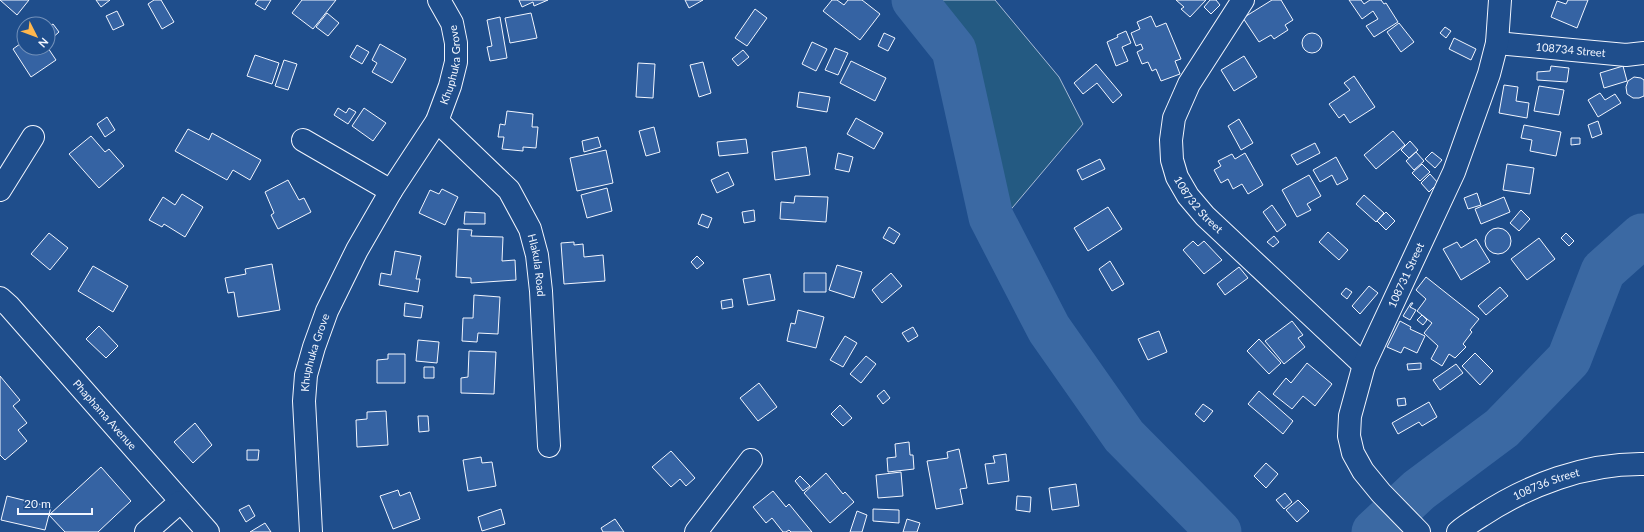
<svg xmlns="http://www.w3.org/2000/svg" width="1644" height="532" viewBox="0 0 1644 532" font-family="Lato,sans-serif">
	<rect width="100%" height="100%" fill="#1f4e8c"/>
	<path fill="#245a82" stroke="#a8bbd7" d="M922,0H995L1059,77L1083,124L1002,220L958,44Z"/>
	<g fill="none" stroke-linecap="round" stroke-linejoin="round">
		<path stroke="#3b69a3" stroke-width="45" d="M914,0L954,50L991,217L1049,329L1124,436L1219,532
			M1374,532L1419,490L1502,428L1569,359L1603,271L1642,236H1644"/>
	</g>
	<path fill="#3563a3" stroke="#f2f6ff" d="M0,0H29L17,15Z
		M96,0H110L101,7Z
		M154,0H161L174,22L162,29L148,4Z
		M258,0H271L265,10L255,4Z
		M302,0H336L313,29L292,13Z
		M519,0H548L534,6L533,2L522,7Z
		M685,0H703L689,8Z
		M832,0H837L844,5L848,0H862L880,14L860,40L823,11Z
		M1176,0H1206L1190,17L1181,9L1184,7Z
		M1210,0H1216L1220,5L1211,14L1204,7Z
		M1272,0H1281L1293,20L1285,25L1288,30L1274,39L1271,35L1259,42L1243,18Z
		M1349,0H1361L1364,4L1370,0H1381L1384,4L1386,3L1398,22L1374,37L1366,26L1378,19L1373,11L1362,19Z
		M1568,0H1588L1577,28L1551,17L1557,1L1566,4Z
		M755,9L767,18L747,46L735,38Z
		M117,11L124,25L113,30L106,16Z
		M327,13L339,23L328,36L316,27Z
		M531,13L537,38L510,43L505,18Z
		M1151,16L1156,27L1166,23L1181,59L1175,61L1180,74L1161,81L1156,69L1152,71L1148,62L1142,64L1137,52L1143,49L1141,44L1136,46L1131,33L1140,29L1137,22Z
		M500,17L507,58L490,61L487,47L492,46L487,20Z
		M1399,23L1414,42L1401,52L1387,32Z
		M53,24L59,32L51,39L48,35V27Z
		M1445,27L1451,31L1446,38L1440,33Z
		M1126,31L1131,43L1122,47L1128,61L1116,66L1107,42L1118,37L1117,35Z
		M884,33L895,38L888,51L878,46Z
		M1302 43a10 10 0 1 1 20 0a10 10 0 1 1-20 0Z
		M1454,38L1476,49L1471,60L1449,49Z
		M24,41V48H48L56,60L31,77L13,49Z
		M812,42L827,49L816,71L802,64Z
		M380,44L406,59L392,83L372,72L377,63L372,60Z
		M357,45L369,52L362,64L350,57Z
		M835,48L848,53L838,75L825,70Z
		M743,50L749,57L738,66L732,59Z
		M255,55L279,63L272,84L247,76Z
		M1244,56L1257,77L1234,91L1221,70Z
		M284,60L297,64L288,90L275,86Z
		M851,61L886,78L875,101L840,83Z
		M703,62L711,93L699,97L690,65Z
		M638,63L655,64L653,98L636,97Z
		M1096,64L1122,95L1113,103L1097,83L1083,94L1074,83Z
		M1551,66L1569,68L1567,82L1537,80V72L1550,71Z
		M1623,66L1627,81L1604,88L1600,73Z
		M1354,76L1375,107L1350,123L1344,114L1339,118L1329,104L1350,90L1344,83Z
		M1634,77L1641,78L1644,80V96L1639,98H1633L1627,94L1626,87L1628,81Z
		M1504,85L1518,87L1516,101L1529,103L1527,118L1499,113Z
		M1539,86L1564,90L1559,115L1534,111Z
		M799,92L830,97L827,112L797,107Z
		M1600,93L1605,100L1615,94L1621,103L1598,117L1588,100Z
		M338,108L346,113L349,108L356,112L348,124L334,115Z
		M364,108L386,123L373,141L352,126Z
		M507,111L533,114L532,127H538L536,148L523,147V151L502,149L504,137H498L500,124L505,125Z
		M107,117L115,130L105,137L97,124Z
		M856,118L883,133L874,149L847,134Z
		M1239,119L1253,143L1241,150L1228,126Z
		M1598,121L1602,134L1592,138L1588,125Z
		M1524,125L1561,132L1556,156L1530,151L1532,140L1521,138Z
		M654,127L660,152L646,156L639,131Z
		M188,129L209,140L212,133L261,160L250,180L233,170L227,180L175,151Z
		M1393,131L1405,145L1376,169L1364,155Z
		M91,136L105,152L109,149L124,166L99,188L69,154Z
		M598,137L601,147L584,152L582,141Z
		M1571,138H1580V144L1571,145Z
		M746,139L748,153L719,156L717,142Z
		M1410,141L1418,150L1409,158L1401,150Z
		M1315,143L1320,153L1297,165L1291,155Z
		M806,147L810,175L775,180L772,152Z
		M606,150L613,183L577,191L570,158Z
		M1416,152L1424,161L1414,170L1406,161Z
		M1432,152L1442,160L1435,168L1425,159Z
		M838,153L853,157L849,172L835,169Z
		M1245,153L1263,185L1248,194L1242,184L1233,189L1228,179L1221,183L1214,170L1221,166L1218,161L1232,154L1235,159Z
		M1336,157L1348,179L1337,185L1332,175L1320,182L1313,170Z
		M1100,159L1105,169L1082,180L1077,170Z
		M1422,164L1430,172L1420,181L1412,173Z
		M1507,164L1534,168L1530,194L1503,190Z
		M728,172L734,185L717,193L711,180Z
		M1430,174L1438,183L1429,192L1421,183Z
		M1309,175L1321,196L1307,204L1311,210L1297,217L1282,190Z
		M288,180L299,200L304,198L311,212L278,229L271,215L274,213L265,192Z
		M607,188L612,211L587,218L581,195Z
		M442,189L458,197L445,225L419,213L430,190L439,194Z
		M1477,193L1481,205L1468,209L1464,198Z
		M182,194L203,207L185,237L164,224L162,227L149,220L163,197L175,205Z
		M1364,195L1384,213L1376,222L1356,204Z
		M795,196L828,197L826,222L780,219L781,202L794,203Z
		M1504,197L1510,212L1481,224L1475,209Z
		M1272,205L1286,225L1277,232L1263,212Z
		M1108,207L1122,229L1088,251L1074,228Z
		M754,210L755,221L744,223L742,212Z
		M1521,210L1530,219L1519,231L1510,223Z
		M465,212L485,213V224H464Z
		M1386,212L1395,221L1386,230L1377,221Z
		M702,214L712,218L708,228L698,224Z
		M889,227L900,234L894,244L883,238Z
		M1485 241a13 13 0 1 1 26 0a13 13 0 1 1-26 0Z
		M458,229L472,230L471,236L503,237L502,261L515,260L516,280L471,283V278L456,277Z
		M1328,232L1348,250L1339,260L1319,242Z
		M49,233L68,248L50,270L31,254Z
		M1566,233L1574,241L1569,246L1561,238Z
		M1274,236L1279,242L1273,247L1267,242Z
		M1539,238L1555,259L1527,280L1511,259Z
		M1476,239L1490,262L1461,280L1443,249L1457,242L1461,248Z
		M1193,241L1198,246L1204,241L1222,260L1204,274L1183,250Z
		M574,242V245L583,244L584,257L603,255L605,281L564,284L561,243Z
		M395,251L421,256L416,279H420L418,292L379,285L381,273L391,275Z
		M697,256L704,263L697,269L691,262Z
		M1110,261L1124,284L1112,291L1099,269Z
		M272,264L280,310L238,317L234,292L228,293L225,278L246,274L245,269Z
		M837,265L862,272L854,298L829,290Z
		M93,266L128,286L113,312L78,291Z
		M1239,267L1248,278L1225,295L1217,284Z
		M804,273H826V292H804Z
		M891,273L902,286L882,303L872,290Z
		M770,274L775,300L748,305L743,279Z
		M1426,277L1479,319L1470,330L1472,332L1463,344L1466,347L1455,358L1449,354L1442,366L1431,359L1438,346L1424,333L1432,323L1417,311L1426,299L1416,290Z
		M1369,286L1378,293L1360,314L1352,306Z
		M1500,287L1508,296L1486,315L1478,306Z
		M1346,288L1352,292L1347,299L1341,294Z
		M474,295L500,297L498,334L478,333L477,342L462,341L463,318H473Z
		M732,299L733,307L722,309L721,301Z
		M405,303L423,306L421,318L404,316Z
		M1411,303H1413L1410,307L1416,310L1410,320L1403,316Z
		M798,310L824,317L816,348L787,341L791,323L795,324Z
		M1422,315L1427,320L1423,325L1417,320Z
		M1292,321L1303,335L1298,338L1305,347L1284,364L1265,341Z
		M1400,321L1411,327L1410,329L1425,336L1417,353L1404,347L1401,353L1387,347Z
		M99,326L118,346L106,358L86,339Z
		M913,327L918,336L908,342L902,333Z
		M1159,331L1167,352L1148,360L1138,339Z
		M845,336L857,343L843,367L830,360Z
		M1259,339L1281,363L1269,374L1247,351Z
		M418,340L439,342L437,363L416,361Z
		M469,351L496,352L494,394L461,393V378L468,377Z
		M1475,353L1493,371L1480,385L1462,366Z
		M388,354H405V383H377V360L388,359Z
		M866,356L876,364L861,383L850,374Z
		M1307,363L1332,384L1315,406L1303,396L1292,409L1273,394L1286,378L1291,383Z
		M1421,363V369L1408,370L1407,364Z
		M1456,364L1463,373L1440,390L1433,380Z
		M424,367H434V378H424Z
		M0,376L20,400L13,406L27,423L18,430L27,441L5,460L0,455Z
		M759,383L777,407L758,421L740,398Z
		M884,390L890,398L883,404L877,396Z
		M1259,391L1293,421L1283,434L1248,404Z
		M1405,398L1406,405L1398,406L1397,399Z
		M1429,402L1437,417L1422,426L1419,422L1398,434L1392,423Z
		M1203,404L1213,411L1204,422L1195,414Z
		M840,405L852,418L843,426L831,414Z
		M386,411L388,445L357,447L356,420L367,419V412Z
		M418,416H428L429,431L419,432Z
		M195,423L212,445L193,463L174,442Z
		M909,442L910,455H913L914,469L888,472L887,458L896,457L895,444Z
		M959,449L967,488L960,489L963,504L936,509L927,461L948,458L947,452Z
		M247,450H259L258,460H247Z
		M671,451L695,478L686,486L680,479L671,487L652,467Z
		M1006,454L1009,481L988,484L985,464L995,463L993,456Z
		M481,457L482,463L492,462L496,486L468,491L463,460Z
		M1266,463L1278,474L1266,488L1254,476Z
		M101,467L131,501L98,532H65L49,515Z
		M901,472L903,496L878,498L876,475Z
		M826,473L843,494L845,492L854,502L830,523L804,493Z
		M800,476L810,486L803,491L795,481Z
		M1076,484L1079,506L1052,510L1049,488Z
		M398,490L400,496L410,492L420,519L393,529L380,496Z
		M773,491L786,507L789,504L812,532H791L789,530L786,532H783L772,518L766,523L753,507Z
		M1285,493L1292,502L1284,509L1276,500Z
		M7,496L51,507L45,530L1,520Z
		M1017,496L1031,497L1030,512L1016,510Z
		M1298,500L1309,511L1297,522L1286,510Z
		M249,505L255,516L246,522L239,510Z
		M501,509L505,524L482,531L478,517Z
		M873,509L899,510V523L873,521Z
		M857,511L867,515L862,532H850Z
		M615,519L624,532H603L601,528Z
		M907,519L920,523L917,532H903Z
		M265,523L271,532H250Z"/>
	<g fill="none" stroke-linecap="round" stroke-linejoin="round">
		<g stroke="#f2f6ff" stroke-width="24">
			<g id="minor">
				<path id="s1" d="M1243,0L1189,84L1174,118L1171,140L1172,160L1177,177L1188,196L1205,216L1364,365"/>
				<path id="s2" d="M1497,43L1626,55L1644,53"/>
				<path id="s3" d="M437,121L509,190L530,229L537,255L541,291L549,446"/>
				<path d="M303,140L391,191"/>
				<path d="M0,190L33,137"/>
				<path id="s4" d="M0,298L9,306L208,532"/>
				<path d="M146,532L180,502"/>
				<path id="s5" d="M311,532L304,401L306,375L314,347L327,311L357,250L391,191L437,121L450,86L456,62V43L452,23L439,0"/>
				<path d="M696,532L751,460"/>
				<path id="s6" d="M1419,532L1381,493L1363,471L1353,453L1349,436L1350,416L1364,365L1454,172L1489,74L1497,43L1500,0"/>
				<path id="s7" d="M1458,532C1465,526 1473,521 1481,516C1528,485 1586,463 1644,464"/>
			</g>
		</g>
		<use href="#minor" stroke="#1f4e8c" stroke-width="22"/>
	</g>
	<g text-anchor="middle" stroke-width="3" stroke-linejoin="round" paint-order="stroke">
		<g font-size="11" fill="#f2f6ff" stroke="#1f4e8c">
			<text dy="4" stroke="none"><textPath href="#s2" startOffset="74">108734 Street</textPath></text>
			<text dy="4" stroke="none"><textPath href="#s5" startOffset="503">Khuphuka Grove</textPath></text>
			<text dy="4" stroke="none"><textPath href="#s1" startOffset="232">108732 Street</textPath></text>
			<text dy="4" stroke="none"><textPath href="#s3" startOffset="181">Hlakula Road</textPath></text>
			<text dy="4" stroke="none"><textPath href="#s6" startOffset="293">108731 Street</textPath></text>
			<text dy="4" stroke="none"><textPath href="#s5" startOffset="181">Khuphuka Grove</textPath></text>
			<text dy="4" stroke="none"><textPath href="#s4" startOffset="157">Phaphama Avenue</textPath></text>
			<text dy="4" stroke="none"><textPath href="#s7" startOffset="101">108736 Street</textPath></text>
		</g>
	</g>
	<g transform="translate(36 36) rotate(132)"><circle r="19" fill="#1f4e8c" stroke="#7391ba"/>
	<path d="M0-3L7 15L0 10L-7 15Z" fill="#ffb74d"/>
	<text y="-6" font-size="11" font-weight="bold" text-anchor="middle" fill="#f2f6ff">N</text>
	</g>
	<path d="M18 508v6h74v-6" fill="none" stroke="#f2f6ff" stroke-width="2"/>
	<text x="24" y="508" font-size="12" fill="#f2f6ff" stroke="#1f4e8c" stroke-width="3" paint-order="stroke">20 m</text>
</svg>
